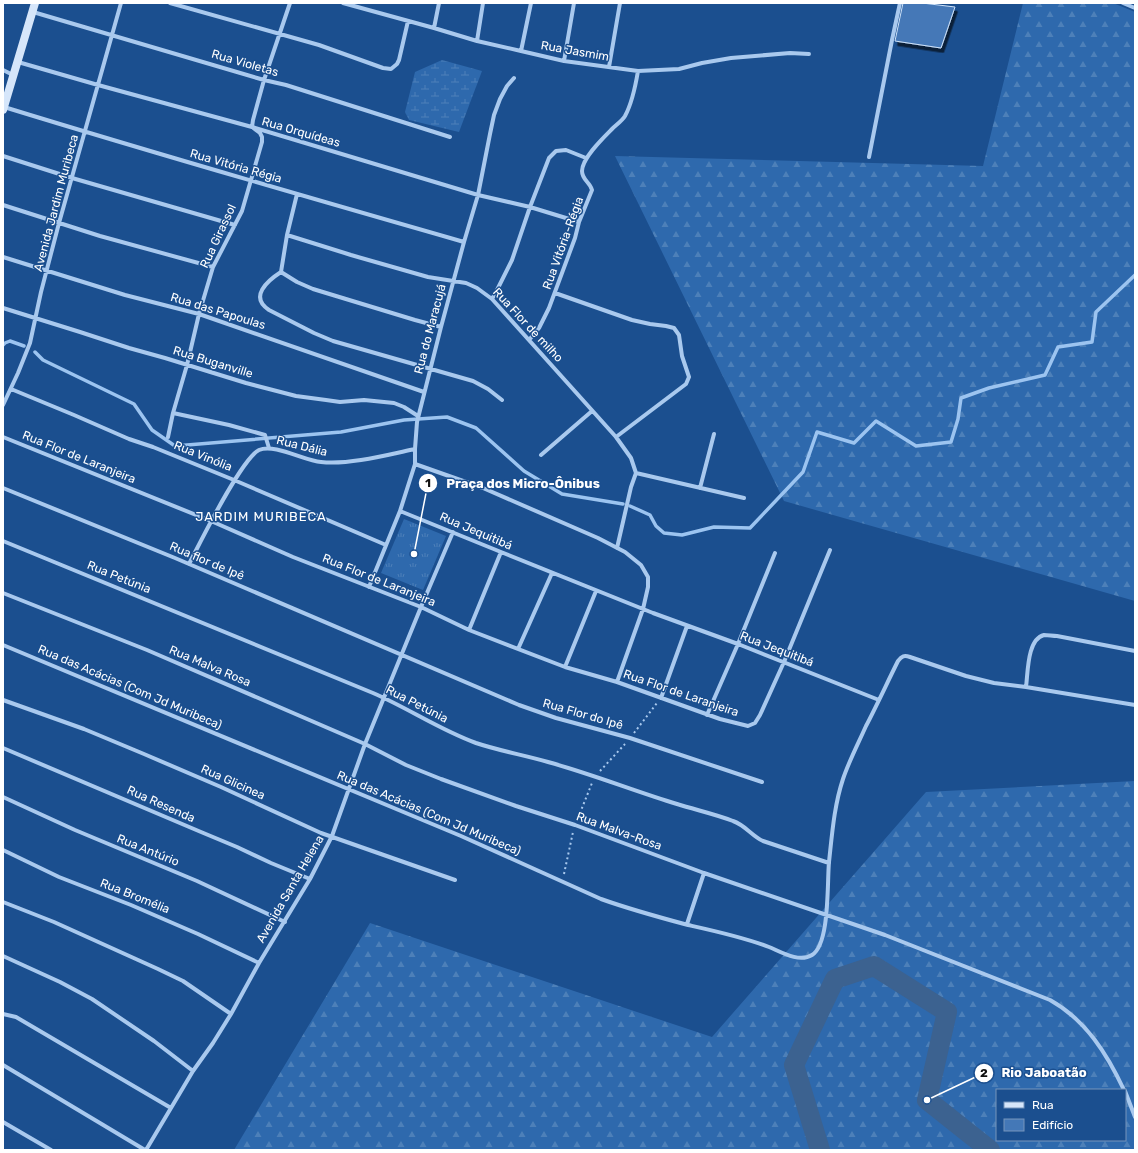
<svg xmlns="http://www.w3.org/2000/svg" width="1138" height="1153" viewBox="0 0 1138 1153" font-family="Rubik,sans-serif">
	<defs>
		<pattern id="grass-tufts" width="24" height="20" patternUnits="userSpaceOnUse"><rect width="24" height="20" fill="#2e69ad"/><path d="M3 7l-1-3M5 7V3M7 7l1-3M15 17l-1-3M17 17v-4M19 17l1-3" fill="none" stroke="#4d80b9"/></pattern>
		<pattern id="forest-firs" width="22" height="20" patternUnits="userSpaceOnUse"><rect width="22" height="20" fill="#2e69ad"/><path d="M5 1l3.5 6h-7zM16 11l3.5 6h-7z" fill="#4d80b9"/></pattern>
		<pattern id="wetland-marsh" width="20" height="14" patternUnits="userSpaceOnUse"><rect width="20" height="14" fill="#2e69ad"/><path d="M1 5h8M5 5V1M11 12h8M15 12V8" fill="none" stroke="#4d80b9"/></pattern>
		<filter id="shadow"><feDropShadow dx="2.5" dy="4.5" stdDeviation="0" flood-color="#0009"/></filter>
	</defs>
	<rect width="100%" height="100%" fill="#1b4f8f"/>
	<path fill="url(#grass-tufts)" d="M404,519L446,536L423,590L381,573Z"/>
	<path fill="url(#forest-firs)" fill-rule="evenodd" d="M1023,3H1113L1135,12V601L784,501L615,156L983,166Z
		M1135,781V1150H234L370,923L712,1037L926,792ZM997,1090H1125V1140H997Z"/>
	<path fill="url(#wetland-marsh)" d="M442,60L482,71L459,132L409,120L405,112L415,72Z"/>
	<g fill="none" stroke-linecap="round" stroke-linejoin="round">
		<path stroke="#9cc4f0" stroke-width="3.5" d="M3,345L5,343L10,341L24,346
			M35,352L43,360L134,404L152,430L175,446L341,432L404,420L447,417L476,428L524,471L562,494L623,504
			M630,506L650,515L656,526L664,533L682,535L714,527L750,528L803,472L817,432L854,443L876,421L916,446L951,442L958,419L961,398L989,388L1045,375L1058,347L1092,342L1096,312L1135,275"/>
		<path stroke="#3c6290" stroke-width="20" d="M820,1150L794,1065L835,979L874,966L947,1012L927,1100L990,1150"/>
	</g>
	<path fill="#4478b7" stroke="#cfe3fa" filter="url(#shadow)" d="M903,3H922L955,7L941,48L895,41Z"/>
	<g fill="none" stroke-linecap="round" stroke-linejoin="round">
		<path stroke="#a9c9ee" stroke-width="2" stroke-dasharray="2 3" stroke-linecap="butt" d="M634,733L657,703
			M600,771L625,744
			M578,818L592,783
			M564,874L573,832"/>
		<path stroke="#a9c9ee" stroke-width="4" d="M170,3L319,45L383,68L391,69L397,64L399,60L408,21
			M343,3L434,28L477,41L521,51L564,61L638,71L679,69L702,63L731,58L790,53L809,54
			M1123,3L1135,8
			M33,12L264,80L286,85L450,137
			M434,28L439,3
			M477,41L483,3
			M521,51L531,3
			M564,61L574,3
			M18,62L98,85L252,127L478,195L530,207L579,222
			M609,67L620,3
			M3,70L13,75
			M4,107C157,154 310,198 464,242
			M3,156L72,178L235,225
			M869,157L892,40L900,3
			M3,205L100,236L213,267
			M287,235L351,255L428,277L466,283L477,288L492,299L616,437L631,458L636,473L631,487L617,548
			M3,257L125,295L199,314L424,392
			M281,272C267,281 249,297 269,310L314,333L333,341L473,381L488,389L502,400
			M281,272L297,282L313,289L415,320L441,327
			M281,272L287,235L297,194
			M555,293L632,320L650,324L666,326L674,328L679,335L682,356L689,377L686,384L616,437
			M492,299L496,292L512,260L530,207L549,158L556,151L566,150L586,158
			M3,308L80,332L129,348L165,358L246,383L296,396L326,400L340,402L364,400L394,403L404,407L418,416
			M529,340L539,328L549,308L575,238L579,222L592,190C590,182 582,180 582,171C582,158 603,138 612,129C616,125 622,121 625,116C631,105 636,83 638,71
			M11,389L74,415L129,439L153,447L234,480L386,545
			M3,405L18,373L30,343L41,292L59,223L121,3
			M173,413L229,425L265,435L269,448
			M3,437L211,521L293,557L421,607L469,630L565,667L617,682L720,719L748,726L755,723L760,715L784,662L830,550
			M168,437L173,413L187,365L199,314L213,267L242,211L262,142V137L260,133L252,127L253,120L264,80L290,3
			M541,455L592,411
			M415,464L483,488L598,538L625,552L641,565L648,577V587L643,609L617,682
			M636,473L744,498
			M3,488L175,558L519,705L556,718L630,738L762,782
			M700,488L714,434
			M400,511L501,552L653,613L738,644L879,700
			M3,541C127,591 250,642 373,693C408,708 440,730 476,743C500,751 524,755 548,762C592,774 634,791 677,804C696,810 715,814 733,821C745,825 752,836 763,841L829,863
			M189,564C200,543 241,459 259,450C274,443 305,461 321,462C349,465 387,455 415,449
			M369,587L400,511L415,464V449L417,422L441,327L464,242L478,195L490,134L494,115L500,99L507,86L514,78
			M3,593L147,650L365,744L406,765L441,779L516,806L575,825L704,873L885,935L1050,1000C1086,1020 1107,1054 1124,1090
			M469,630L501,552
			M3,645L461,836L601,899C629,909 658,917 688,925C715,931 743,937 769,947C781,952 799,963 812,955C830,944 827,883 829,862C832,835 834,806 843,779C849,761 858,744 866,726C877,705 887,683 898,661C902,656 904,655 910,657L966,676L994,683L1026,687L1135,705
			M518,649L552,573
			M565,667L596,591
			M1026,687C1028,673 1027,639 1044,635C1048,635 1053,636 1057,636L1135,651
			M661,698L687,626
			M3,700L84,729L144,754L221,787L321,833L455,880
			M707,715L738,644L775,553
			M3,748L201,832L237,847L271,863L310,879
			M3,797L75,830L197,881L285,922
			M3,850L59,877L131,905L198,934L259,963
			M3,902L54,922L158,969L183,981L231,1014
			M687,924L704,873
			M3,956L60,982L92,999L154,1041L193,1071
			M3,1014L16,1017L171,1108
			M3,1065L145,1150
			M1125,1091L1135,1117
			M3,1122L51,1150
			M146,1150L193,1071L213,1043L231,1014L259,963L310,879L332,836L365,744L421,607L453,532"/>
		<path stroke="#d6e6fa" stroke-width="8" d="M3,110L35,3"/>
	</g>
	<g text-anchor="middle" stroke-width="3" stroke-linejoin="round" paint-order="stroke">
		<g font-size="12" fill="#fff" stroke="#1b4f8f">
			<text transform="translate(575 51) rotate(10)" y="4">Rua Jasmim</text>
			<text transform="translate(245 63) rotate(16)" y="4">Rua Violetas</text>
			<text transform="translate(301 132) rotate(16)" y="4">Rua Orquídeas</text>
			<text transform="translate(236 166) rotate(16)" y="4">Rua Vitória Régia</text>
			<text transform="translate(56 203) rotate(-75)" y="4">Avenida Jardim Muribeca</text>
			<text transform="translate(218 236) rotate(-65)" y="4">Rua Girassol</text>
			<text transform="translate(563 243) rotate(-70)" y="4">Rua Vitória-Régia</text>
			<text transform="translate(218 311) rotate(17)" y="4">Rua das Papoulas</text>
			<text transform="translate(528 325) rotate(47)" y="4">Rua Flor de milho</text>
			<text transform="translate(430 329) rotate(-75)" y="4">Rua do Maracujá</text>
			<text transform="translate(213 362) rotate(17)" y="4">Rua Buganville</text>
			<text transform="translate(302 446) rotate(14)" y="4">Rua Dália</text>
			<text transform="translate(203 456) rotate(22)" y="4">Rua Vinólia</text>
			<text transform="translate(79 457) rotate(22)" y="4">Rua Flor de Laranjeira</text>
			<text transform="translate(476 531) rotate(23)" y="4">Rua Jequitibá</text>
			<text transform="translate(207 561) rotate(23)" y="4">Rua flor de Ipê</text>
			<text transform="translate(119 577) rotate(22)" y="4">Rua Petúnia</text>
			<text transform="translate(379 580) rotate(22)" y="4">Rua Flor de Laranjeira</text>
			<text transform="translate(777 649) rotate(21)" y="4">Rua Jequitibá</text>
			<text transform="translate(210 666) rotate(23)" y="4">Rua Malva Rosa</text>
			<text transform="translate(130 687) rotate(23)" y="4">Rua das Acácias (Com Jd Muribeca)</text>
			<text transform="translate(681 693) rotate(19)" y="4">Rua Flor de Laranjeira</text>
			<text transform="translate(417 704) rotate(27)" y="4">Rua Petúnia</text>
			<text transform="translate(583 714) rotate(16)" y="4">Rua Flor do Ipê</text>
			<text transform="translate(233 782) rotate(24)" y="4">Rua Glicinea</text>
			<text transform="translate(161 804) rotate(24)" y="4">Rua Resenda</text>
			<text transform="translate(429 813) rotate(23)" y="4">Rua das Acácias (Com Jd Muribeca)</text>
			<text transform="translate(619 831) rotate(20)" y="4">Rua Malva-Rosa</text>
			<text transform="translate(148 850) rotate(22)" y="4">Rua Antúrio</text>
			<text transform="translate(290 889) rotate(-60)" y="4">Avenida Santa Helena</text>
			<text transform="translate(135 896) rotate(22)" y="4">Rua Bromélia</text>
		</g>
		<g font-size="13" letter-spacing="1" fill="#fff" stroke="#1b4f8f">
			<text x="261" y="521">JARDIM MURIBECA</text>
		</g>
	</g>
	<path fill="none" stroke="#fff" stroke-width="1.5" d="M414 554L428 483M927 1100L984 1073"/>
	<g fill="#fff" stroke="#1b4f8f" stroke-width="1.5">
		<circle cx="414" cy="554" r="4"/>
		<circle cx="927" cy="1100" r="4"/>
		<circle cx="428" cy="483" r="10"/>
		<circle cx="984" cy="1073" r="10"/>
	</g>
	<g font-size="12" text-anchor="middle" font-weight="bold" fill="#111">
		<text x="428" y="487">1</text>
		<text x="984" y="1077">2</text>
	</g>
	<g font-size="13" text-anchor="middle" font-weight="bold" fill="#fff" stroke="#1b4f8f" stroke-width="3" stroke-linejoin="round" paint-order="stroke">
		<text x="523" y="488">Praça dos Micro-Ônibus</text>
		<text x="1044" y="1077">Rio Jaboatão</text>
	</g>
	<rect width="1138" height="1153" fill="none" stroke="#ffffff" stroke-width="8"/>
	<rect x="996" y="1089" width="130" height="52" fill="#1b4f8f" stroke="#7695bc"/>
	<rect x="1004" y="1102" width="20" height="6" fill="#d6e6fa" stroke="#7695bc"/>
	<text x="1032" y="1109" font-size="12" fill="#ffffff">Rua</text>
	<rect x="1004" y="1119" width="20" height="12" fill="#4478b7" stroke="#7695bc"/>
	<text x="1032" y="1129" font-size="12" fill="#ffffff">Edifício</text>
</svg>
